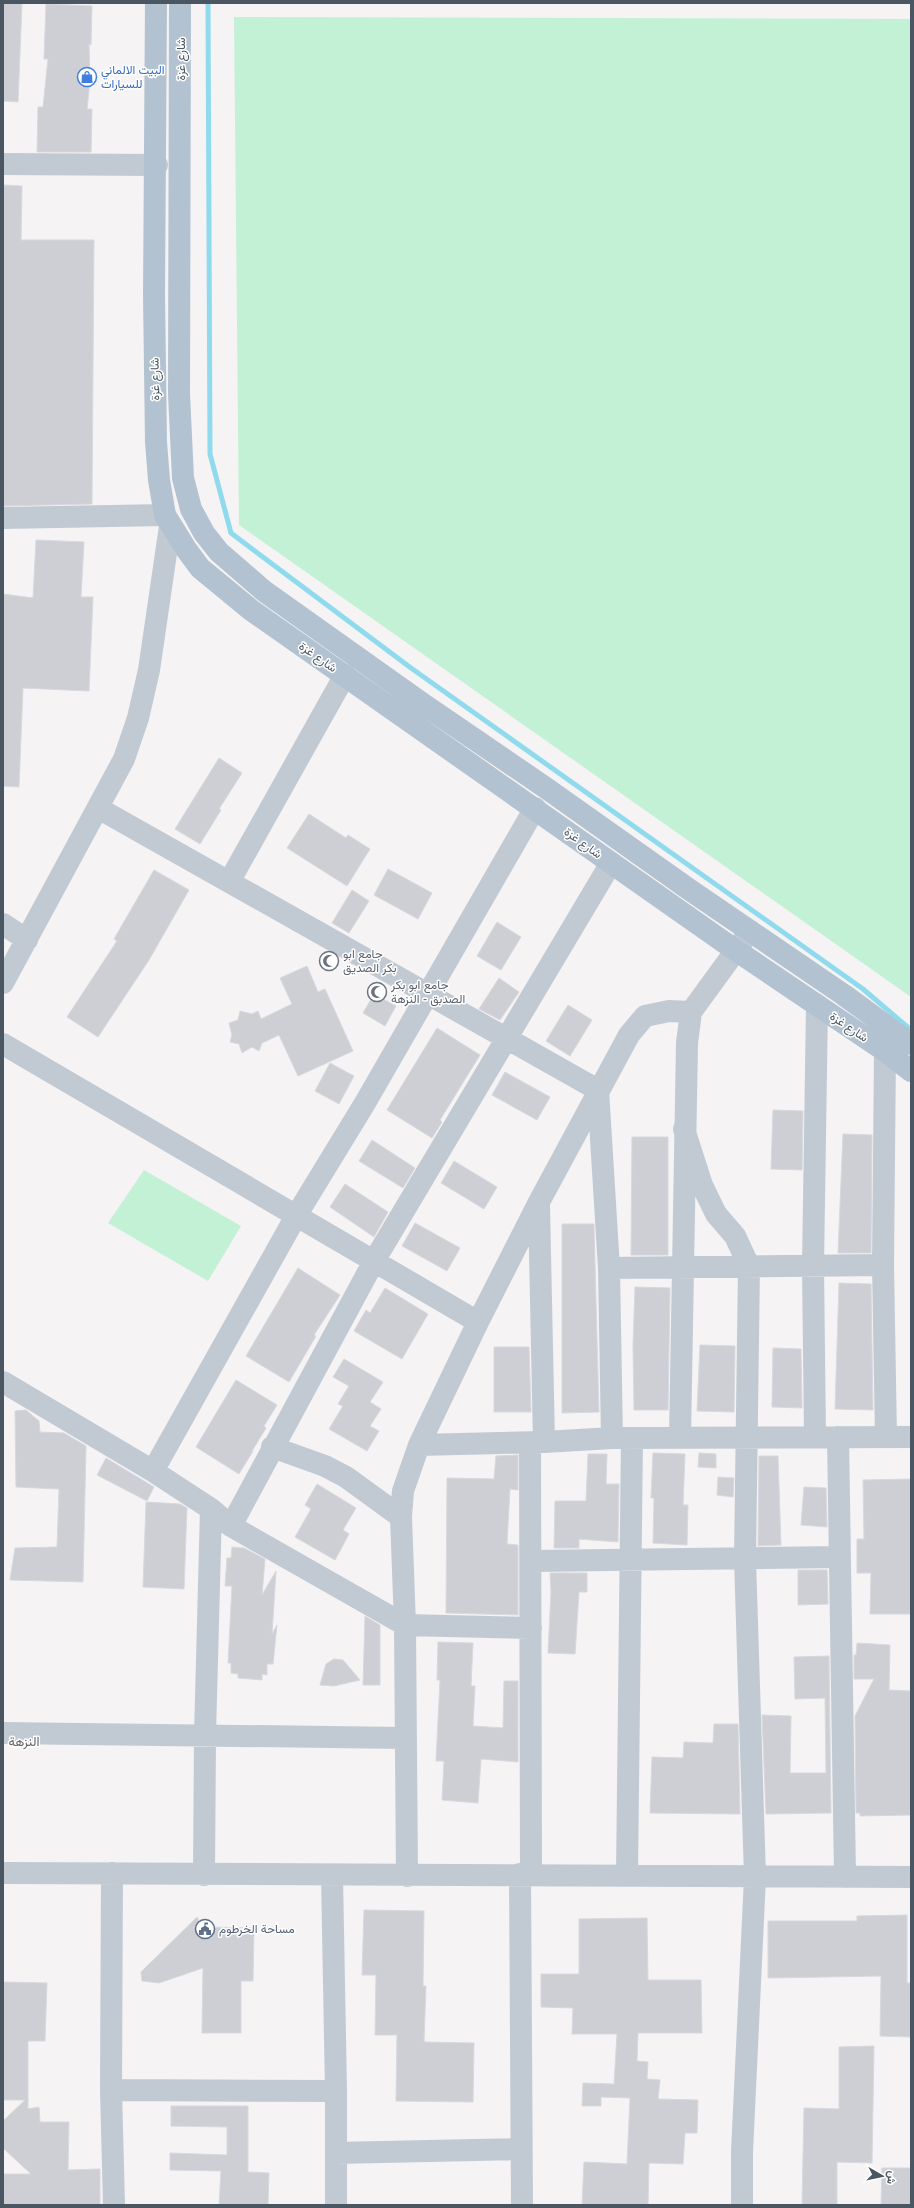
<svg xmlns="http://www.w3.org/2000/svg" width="914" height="2208" viewBox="0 0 914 2208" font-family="Arial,Vazirmatn,sans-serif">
	<rect width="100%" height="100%" fill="#f5f3f3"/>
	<path fill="#c3f1d5" d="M234,17L911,19V997L239,525Z
		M144,1170L241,1226L208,1281L108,1223Z"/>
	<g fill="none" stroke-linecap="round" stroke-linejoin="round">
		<path stroke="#90daee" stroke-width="5" d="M208,3L210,454L231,533L411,668L863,989L911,1030"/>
	</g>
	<path fill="#cdcfd5" stroke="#d7d9de" d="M3,3H22L18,102L3,101Z
		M46,4L92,6L91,45L89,44L90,81L87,109H92L91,152H37L38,107H43L48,59H44Z
		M3,185L22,186L21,240H94L92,504L3,506Z
		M36,540L84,542L81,597H93L89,691L23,688L19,787L3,786V594L33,598Z
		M219,758L242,773L219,809L221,810L200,844L175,829Z
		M309,814L346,838L348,835L370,849L347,886L287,848Z
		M388,869L432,893L418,919L374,895Z
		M154,870L189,890L149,960L98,1037L67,1017L117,941L114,939Z
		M352,890L369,901L349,933L332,923Z
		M497,922L521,937L501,970L477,956Z
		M307,966L318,992L325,989L353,1051L298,1076L279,1035L262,1043L259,1051L252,1047L242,1053L239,1044L230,1042L232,1035L229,1023L238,1020L240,1011L252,1014L258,1011L261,1019L292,1004L280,978Z
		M499,978L519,992L500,1020L479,1009Z
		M374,994L396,1006L385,1026L363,1013Z
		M568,1005L592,1020L570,1056L546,1041Z
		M437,1028L480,1055L440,1120L442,1122L432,1138L387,1110Z
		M330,1063L354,1076L339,1104L315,1091Z
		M505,1072L550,1097L537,1120L492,1095Z
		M773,1110L803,1111L802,1170L771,1169Z
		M843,1134L872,1135L871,1253H838Z
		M632,1137H668V1255H631Z
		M372,1140L415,1168L403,1188L359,1161Z
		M454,1161L497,1187L484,1209L441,1183Z
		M345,1184L388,1212L374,1237L330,1207Z
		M415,1223L460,1248L447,1271L402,1246Z
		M562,1224H594L599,1412L562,1413Z
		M298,1268L340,1295L314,1335L316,1336L289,1382L246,1356Z
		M839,1283L871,1284L873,1410L835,1409Z
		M635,1287L670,1288L668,1410H634L633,1345Z
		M385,1288L428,1314L402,1359L354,1331L366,1310L370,1313Z
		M700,1345L735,1346L734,1412L697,1411Z
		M494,1347H529L531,1412H494Z
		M773,1348L801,1349L802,1408L772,1407Z
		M344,1359L383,1382L370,1402L381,1409L370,1426L379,1431L367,1451L329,1429L343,1406L338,1404L349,1386L333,1377Z
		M236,1380L277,1405L264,1426L266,1428L252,1451H253L239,1474L196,1447Z
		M26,1410L39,1421L40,1432L64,1433L86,1446L83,1582L10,1580L15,1548L57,1547L59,1489L16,1487L15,1411Z
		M653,1453L685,1454L683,1505H688L687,1545L653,1543L654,1498H651Z
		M699,1453L716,1454V1468L698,1467Z
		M588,1454H607L606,1484H619L618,1542L579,1539V1548H554L555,1501H586Z
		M518,1455V1490L510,1489L507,1544L518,1545V1615L446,1613L447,1478L494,1479L496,1456Z
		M759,1456H778L781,1545L758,1546Z
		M106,1458L154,1487L147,1501L97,1475Z
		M718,1477L734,1478L733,1497L717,1495Z
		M911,1479V1614H870L871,1573H857V1539H864L863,1480Z
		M317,1484L356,1508L343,1530L349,1534L335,1560L295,1537L311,1509L305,1505Z
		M804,1487L826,1488L827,1527L801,1525Z
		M146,1502L180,1504L187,1508L184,1589L143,1587Z
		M232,1547L244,1548L265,1559L262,1595L276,1571L272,1634L277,1625L273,1664H267V1675L262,1674V1680L238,1678V1674L231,1673V1663H228L232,1586H225L227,1558H231Z
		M798,1570H827L828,1604L798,1605Z
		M550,1573H587V1592H579L575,1654L548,1653L551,1592Z
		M365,1616L380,1625V1685H363Z
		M438,1642L473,1643L471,1686H475L473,1726L503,1728L504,1681H518V1762L481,1759L478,1803L442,1800L444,1761H436L440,1680H437Z
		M857,1643L890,1645L889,1690L911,1691V1815L860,1816V1813H856L855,1716L874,1679H854V1655H856Z
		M829,1656L831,1813L766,1814L762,1715L791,1716L790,1773H826L825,1698L795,1699L794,1657Z
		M334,1659L343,1660L360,1680L334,1686L320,1685L326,1664Z
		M714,1724H738L740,1814L650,1813L652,1757L683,1758L684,1742L713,1743Z
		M364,1910L424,1911L423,1986H426L424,2042L474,2043L473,2102L396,2101L397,2035H375L376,1975H362Z
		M907,1915V1983H911V2037L880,2036L881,1976L768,1978V1921H857V1916Z
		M197,1917L202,1927L254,1928L253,1981H241V2033H202L203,1968L159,1983L142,1981L141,1972Z
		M647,1918L648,1980H701L702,2033H638L637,2061L648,2062L647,2079L660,2080L658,2099L698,2100L697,2133H685L683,2164L649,2163L648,2205H582L584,2162L627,2164L630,2098L601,2097V2106H582L583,2083L614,2084L617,2034H572L573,2008L541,2007V1974H579V1919Z
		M3,1982L47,1983L45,2041H28V2109L39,2107L40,2122H69L68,2170L100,2169V2205H3V2174H31L3,2148V2121L25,2100H3Z
		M874,2046L872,2163L837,2162V2205H802L804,2108L839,2109V2047Z
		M171,2106H248V2172L269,2173L268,2205H219L221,2171L170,2170V2153L227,2155V2127L171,2126Z
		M882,2168H911V2205H881Z"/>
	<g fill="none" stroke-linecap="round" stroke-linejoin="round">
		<path stroke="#c1cad2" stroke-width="22" d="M3,164L157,165
			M3,518L165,515
			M98,808L598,1090L609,1268L612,1438
			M229,882L345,675
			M3,924L27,940
			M3,983L124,759L138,718L149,670L170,526
			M3,1044L478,1322
			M885,1051L883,1265L886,1437
			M684,1129L702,1185L716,1214L735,1236L749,1266L745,1559L755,1877L742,2152V2205
			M539,1206L544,1442
			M609,1268L883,1265
			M3,1382L153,1471L211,1509L231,1526L405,1625L531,1628
			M815,1437L813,1266L817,1005
			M838,1437L845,1877
			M680,1438L687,1043L691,1012L750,931
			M530,1443L531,1874
			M419,1445L544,1442L612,1438L911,1437
			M272,1447L325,1466L346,1477L401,1517
			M153,1471L296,1216L365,1103L535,808
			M231,1526L374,1261L611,863
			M531,1561L839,1557
			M3,1733L406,1738
			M3,1873L911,1877
			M112,1873L111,2090L114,2205
			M520,1874L522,2205
			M204,1875L205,1735L211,1509
			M627,1875L632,1438
			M332,1876L336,2091V2205
			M407,1876L405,1625L401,1517L403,1491L419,1445L478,1322L539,1202L629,1035L645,1016L669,1011L691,1012
			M111,2090L336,2091
			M336,2153L521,2149"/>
		<path stroke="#b3c2d1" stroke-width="22" d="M156,3L154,295L156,442L159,480L165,515L186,549L200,568L251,610L728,945L885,1051L911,1071
			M180,3L179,394L183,478L191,509L204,533L219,552L264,591L423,704L546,788L690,890L844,995L911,1044"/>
	</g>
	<defs>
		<g id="shop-ring" transform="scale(1)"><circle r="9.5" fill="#fff" stroke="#3f7fe0" stroke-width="1.5"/><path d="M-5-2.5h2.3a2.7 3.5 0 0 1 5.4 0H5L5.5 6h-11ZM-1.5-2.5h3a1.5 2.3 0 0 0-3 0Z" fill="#3f7fe0"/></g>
		<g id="mosque-ring" transform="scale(1)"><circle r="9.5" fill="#fff" stroke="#6b7280" stroke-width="1.5"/><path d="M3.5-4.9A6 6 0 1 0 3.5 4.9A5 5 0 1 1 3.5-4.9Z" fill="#6b7280"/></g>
		<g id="civic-ring" transform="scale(1)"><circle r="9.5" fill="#fff" stroke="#5c6f8a" stroke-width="1.5"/><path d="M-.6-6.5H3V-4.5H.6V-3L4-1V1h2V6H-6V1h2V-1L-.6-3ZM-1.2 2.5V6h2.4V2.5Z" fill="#5c6f8a"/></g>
	</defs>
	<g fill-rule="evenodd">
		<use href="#shop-ring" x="87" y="77"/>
		<use href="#mosque-ring" x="329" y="961"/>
		<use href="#mosque-ring" x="377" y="992"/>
		<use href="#civic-ring" x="205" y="1929"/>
	</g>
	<g text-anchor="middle" stroke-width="3" stroke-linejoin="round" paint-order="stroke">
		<g font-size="12" fill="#4a5661" stroke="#fff">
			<text transform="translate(181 59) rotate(-90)" y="4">شارع غزة</text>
			<text transform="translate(155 379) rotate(-91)" y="4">شارع غزة</text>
			<text transform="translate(318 657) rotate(35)" y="4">شارع غزة</text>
			<text transform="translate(583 843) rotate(36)" y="4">شارع غزة</text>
			<text transform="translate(849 1027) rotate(34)" y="4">شارع غزة</text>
		</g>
		<g font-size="12" fill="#366cbe" stroke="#fff" text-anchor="start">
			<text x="101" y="74">البيت الالماني<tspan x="101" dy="14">للسيارات</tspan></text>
		</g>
		<g font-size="12" fill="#5b616d" stroke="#fff" text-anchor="start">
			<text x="343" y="958">جامع ابو<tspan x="343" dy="14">بكر الصديق</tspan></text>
			<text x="391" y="989">جامع ابو بكر<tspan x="391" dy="14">الصدبق - النزهة</tspan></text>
		</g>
		<g font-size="12" fill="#4e5e75" stroke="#fff" text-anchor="start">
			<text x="219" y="1933">مساحة الخرطوم</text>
		</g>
		<g font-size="13" fill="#5f6368" stroke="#fff">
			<text x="24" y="1746">النزهة</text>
		</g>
	</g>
	<rect width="914" height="2208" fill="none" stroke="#4a5661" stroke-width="8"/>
	<g transform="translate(882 2176) rotate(99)" stroke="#ffffff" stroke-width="3" paint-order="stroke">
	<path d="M0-3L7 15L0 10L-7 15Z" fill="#4a5661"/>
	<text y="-6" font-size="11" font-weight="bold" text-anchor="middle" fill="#4a5661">ش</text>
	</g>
</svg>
